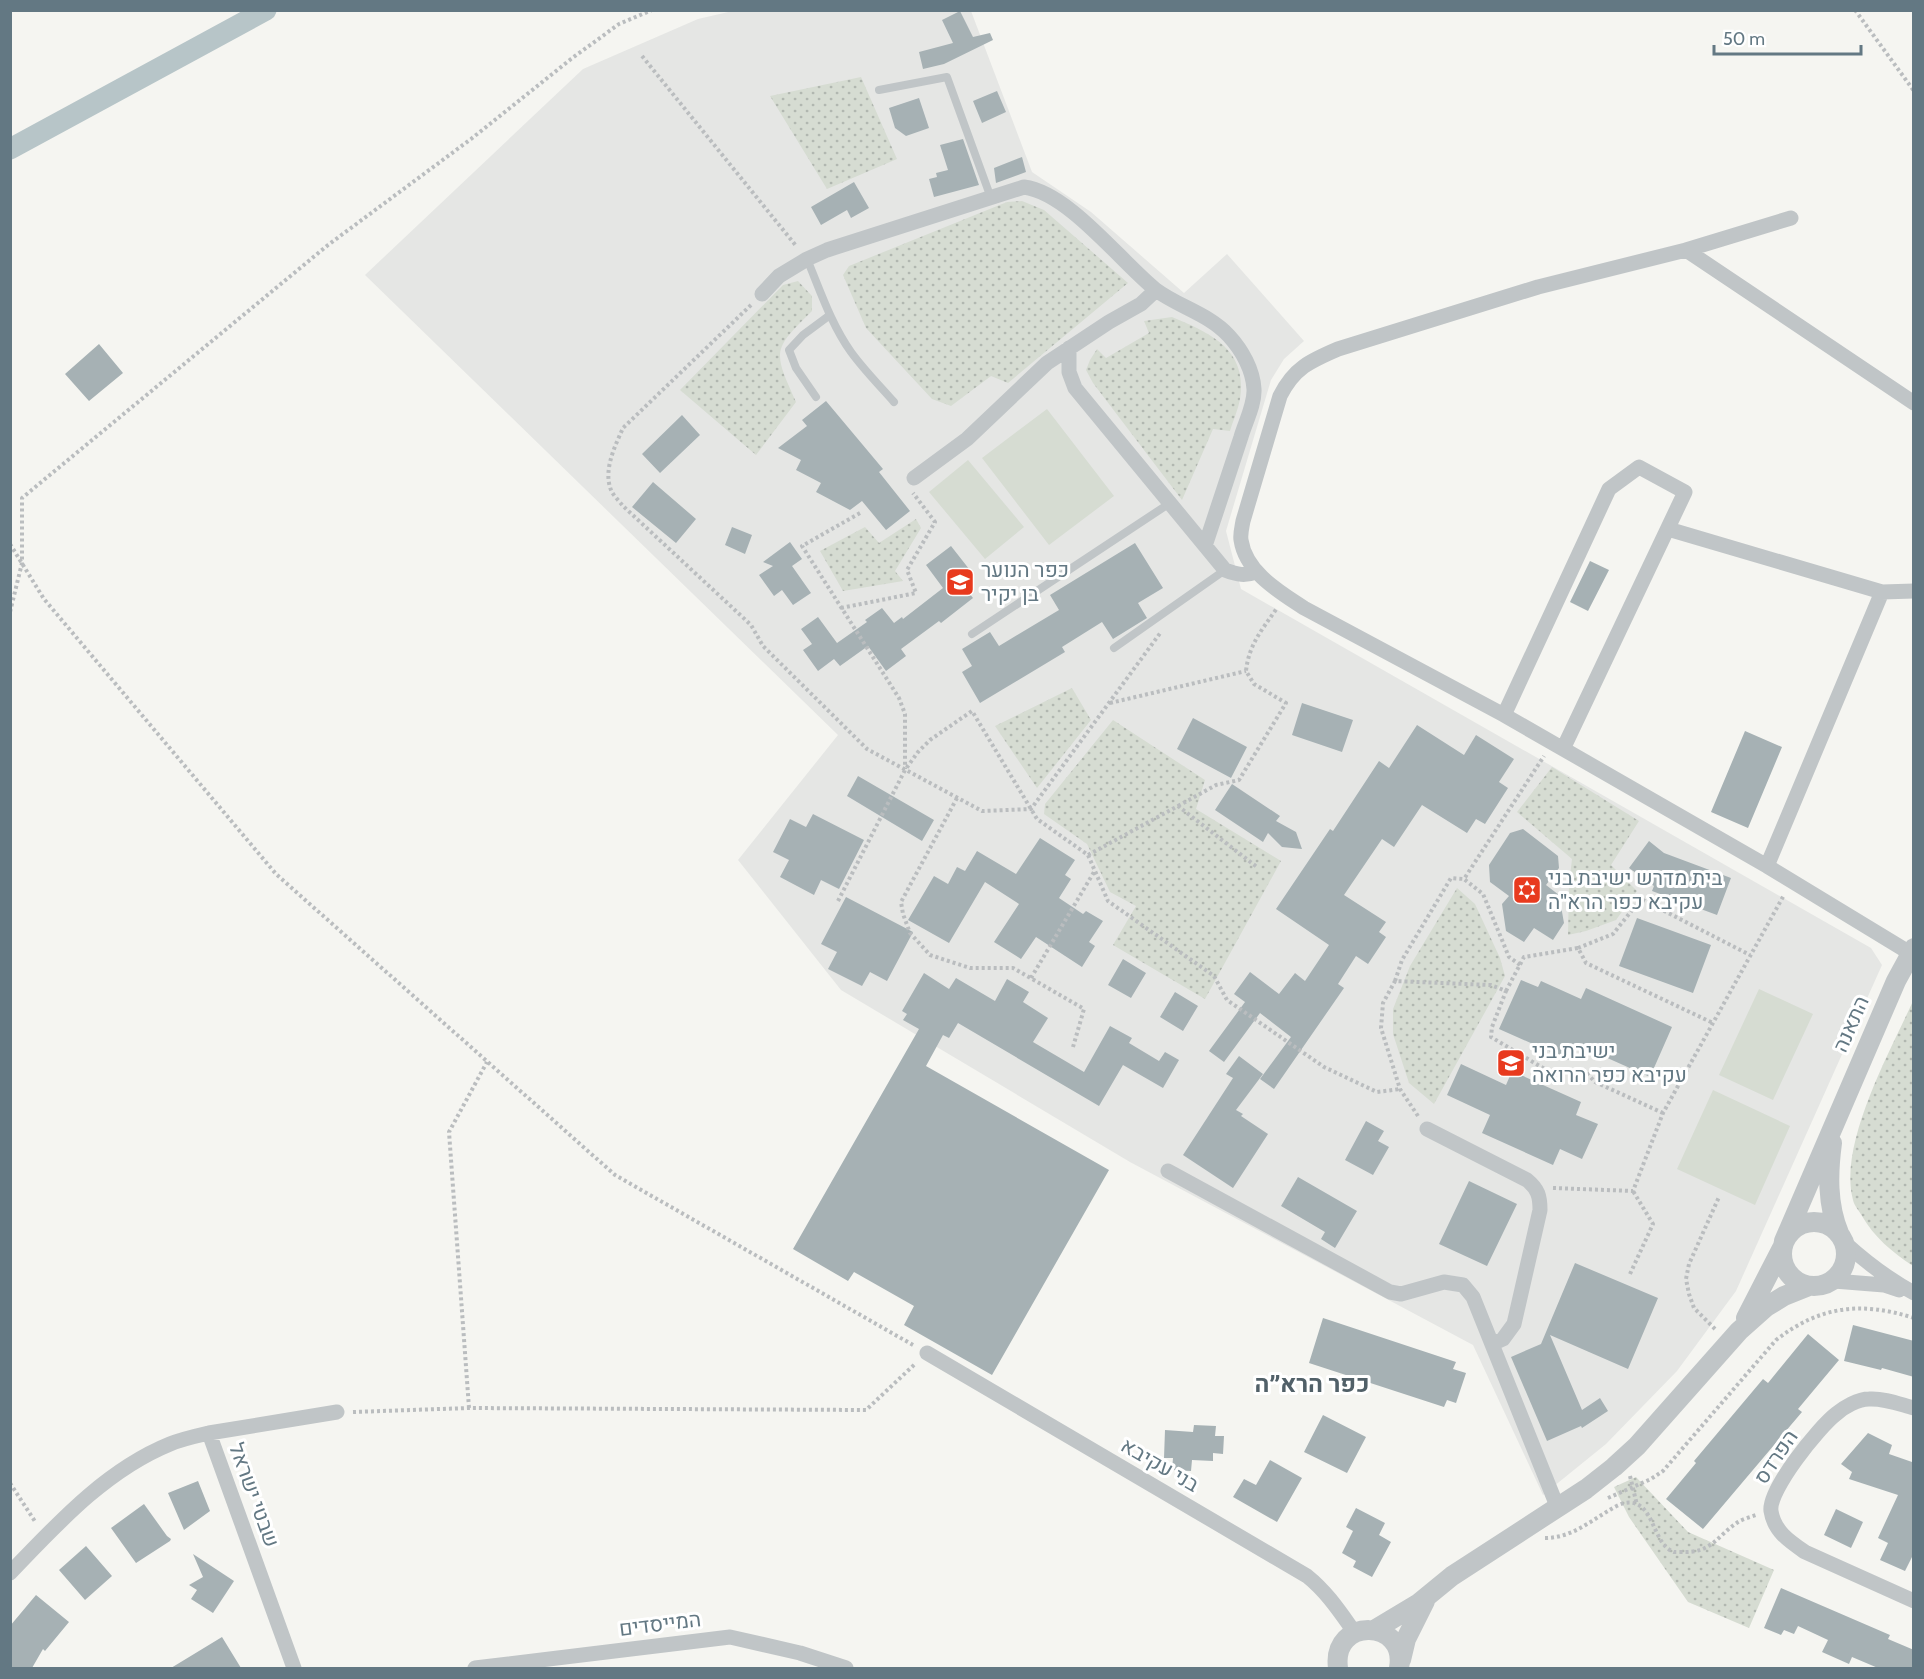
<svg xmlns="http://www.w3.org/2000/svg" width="1924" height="1679" viewBox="0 0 1924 1679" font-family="Cabin,Heebo,sans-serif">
	<defs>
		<pattern id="grass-dots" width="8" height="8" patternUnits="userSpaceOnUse" patternTransform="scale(1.5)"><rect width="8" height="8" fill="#d6dcd2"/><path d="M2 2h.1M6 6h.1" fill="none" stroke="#b1b7b0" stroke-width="1.8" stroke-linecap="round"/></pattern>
	</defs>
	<rect width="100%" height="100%" fill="#f5f5f1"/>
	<path fill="#e5e6e4" d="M737,10L971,11L1032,172L1091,212L1184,293L1227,254L1304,341L1284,359L1271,380L1226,531L1241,589L1871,948L1882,965L1736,1291L1677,1371L1606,1444L1543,1495L1473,1345L1130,1162L841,990L738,860L838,735L365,275L583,69L698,19Z"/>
	<path fill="url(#grass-dots)" d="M861,77L897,159L827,189L770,96Z
		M1022,201L1044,210L1128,283L1008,383L991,376L951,406L932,399L866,328L843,275L849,266L1007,202Z
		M798,281L812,296V311C772,350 773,351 796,402L756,455L680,390L783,285Z
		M1172,317C1210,333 1248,349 1240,399C1238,410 1233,421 1230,431L1213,429L1182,500L1093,383L1086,370L1090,360L1097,349L1106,358L1149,333L1144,321Z
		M916,519L921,528L895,571L903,581L843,591L820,551L865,527L879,543Z
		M1072,688L1091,720L1037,788L995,726Z
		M1113,720L1205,780L1196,809L1281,861L1205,999L1113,945L1136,906L1110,892L1087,844L1044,814L1045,804Z
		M1552,767L1639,821L1611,865L1637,891L1616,920L1586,931L1568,935L1569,885L1572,859L1517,812Z
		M1457,888L1475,904L1500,958L1505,976L1434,1104L1409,1083L1393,1034V1009L1410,966Z
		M1913,1001L1914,1266H1913C1892,1252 1874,1237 1862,1216C1859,1211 1854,1205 1853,1200C1838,1144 1890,1052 1913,1001Z
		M1636,1477L1688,1532L1774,1570L1749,1628L1688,1602L1629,1517L1614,1487Z"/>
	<path fill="#d6dcd2" d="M1047,409L1114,496L1049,545L982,458Z
		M968,460L1024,527L985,559L929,492Z
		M1759,989L1813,1014L1773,1100L1719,1075Z
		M1713,1090L1790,1126L1755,1205L1677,1169Z"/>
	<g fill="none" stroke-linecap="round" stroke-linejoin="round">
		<path stroke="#b7c5c8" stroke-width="21" d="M10,149L266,10"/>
	</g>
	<path fill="#a6b1b4" d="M960,11L973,37L990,33L993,40L944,64L923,69L919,52L953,43L942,20Z
		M997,91L1006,112L982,123L973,101Z
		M919,98L929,128L906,136L895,128L889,108Z
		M963,139L979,185L934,197L929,179L937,177L936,173L948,170L940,145Z
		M1022,157L1026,172L996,183L994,168Z
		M854,182L869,208L851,218L847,210L821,225L811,207Z
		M99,344L123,373L89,401L65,374Z
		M826,401L883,469L879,472L910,511L886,530L862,501L850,510L816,492L821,483L796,470L801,460L778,448L807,426L802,420Z
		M682,415L700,435L660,473L642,454Z
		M653,482L696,519L676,543L632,507Z
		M732,527L752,535L745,554L725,545Z
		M790,542L802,559L792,566L811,593L793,605L782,590L774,596L759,575L773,566L763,562Z
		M1135,543L1163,588L1138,603L1147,618L1113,639L1102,622L1062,647L1065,652L980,703L962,672L972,666L962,649L990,632L999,646L1059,610L1050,595Z
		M951,546L973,574L961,583L973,598L941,623L939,621L901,649L906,656L886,671L868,646L840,666L834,659L818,671L803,650L812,644L801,629L818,617L837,643L867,622L865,620L882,608L894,623L902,617L903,619L943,588L926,565Z
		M1590,561L1609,570L1588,611L1570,602Z
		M1302,703L1353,720L1342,752L1292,735Z
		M1193,718L1247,747L1231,778L1177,749Z
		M1417,725L1464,755L1476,735L1514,759L1499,782L1508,788L1485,824L1476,819L1467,833L1422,805L1394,847L1382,839L1344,895L1386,922L1379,932L1386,937L1368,964L1356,956L1338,984L1344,988L1274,1089L1260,1079L1291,1037L1260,1013L1224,1062L1209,1051L1245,1002L1234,994L1250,972L1279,994L1295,973L1305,981L1329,945L1276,909L1330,829L1333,831L1379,761L1389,768Z
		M1745,731L1782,747L1748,828L1711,812Z
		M858,776L934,820L922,841L847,796Z
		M1232,784L1280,816L1276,821L1296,832L1302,849L1282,847L1268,833L1263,842L1215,810Z
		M813,814L864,840L839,889L821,880L814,895L780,877L789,860L773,852L790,819L806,827Z
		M1523,829L1558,856L1559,868L1546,885L1559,895L1564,923L1553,940L1534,928L1524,942L1506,931L1502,904L1509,896L1490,882L1489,865L1510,833Z
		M1040,838L1075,860L1065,875L1071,879L1059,898L1083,914L1086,911L1103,921L1089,942L1095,946L1082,967L1036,937L1021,959L994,942L1019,904L985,882L949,943L908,920L934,876L948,884L957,867L965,871L977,851L1016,874Z
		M1649,841L1664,853L1731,878L1717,915L1652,891L1654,886L1629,868Z
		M846,897L913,932L887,981L870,972L862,986L828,969L837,952L821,944Z
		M1637,918L1711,945L1693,993L1619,966Z
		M1123,959L1146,973L1131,998L1108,985Z
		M924,973L949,989L956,978L995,1001L1007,979L1029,992L1023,1002L1048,1018L1033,1042L1084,1072L1110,1026L1132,1038L1129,1043L1159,1061L1165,1052L1179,1060L1163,1088L1123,1065L1099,1106L958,1023L949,1038L943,1035L926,1066L1109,1170L992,1375L904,1325L914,1306L854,1272L848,1281L793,1249L919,1029L903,1020L907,1014L902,1011Z
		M1521,980L1538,987L1541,981L1581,999L1586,988L1672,1027L1650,1077L1576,1044L1569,1060L1499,1029Z
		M1175,992L1198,1006L1183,1031L1160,1017Z
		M1239,1056L1263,1074L1236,1110L1243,1114L1241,1116L1268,1134L1233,1188L1183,1155L1233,1078L1226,1074Z
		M1461,1064L1506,1085L1512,1071L1581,1102L1576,1115L1598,1124L1582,1159L1560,1149L1553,1165L1482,1133L1490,1115L1447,1095Z
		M1366,1121L1384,1131L1378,1141L1389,1147L1373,1175L1345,1160Z
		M1298,1177L1357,1211L1335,1248L1321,1239L1325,1232L1281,1206Z
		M1469,1181L1517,1204L1487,1266L1439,1244Z
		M1575,1263L1658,1298L1628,1369L1550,1335L1582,1410L1600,1398L1608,1411L1582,1428L1581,1426L1547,1441L1511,1357L1541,1344Z
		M1323,1318L1456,1362L1453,1369L1466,1373L1456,1403L1447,1400L1444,1407L1309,1363Z
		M1853,1325L1914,1341V1377L1882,1368L1881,1370L1844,1361Z
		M1808,1334L1839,1360L1798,1409L1802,1412L1703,1529L1666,1499L1696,1463L1694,1461L1763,1379L1768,1383Z
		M1323,1415L1366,1437L1347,1473L1304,1452Z
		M1194,1425L1216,1426L1215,1436H1224L1223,1454L1213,1453V1461L1192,1460L1191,1471L1172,1470L1173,1458H1164L1165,1430L1193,1432Z
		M1868,1433L1892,1445L1889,1454L1912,1462L1914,1459V1553L1905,1571L1880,1560L1888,1543L1878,1538L1898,1495L1849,1479L1852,1472L1841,1464Z
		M1270,1460L1302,1478L1277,1522L1233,1497L1244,1479L1256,1485Z
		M198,1481L210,1511L184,1530L168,1493Z
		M144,1504L167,1536L171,1539L170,1541L136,1563L111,1528Z
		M1356,1508L1385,1523L1379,1535L1391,1542L1372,1577L1353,1567L1356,1561L1342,1553L1353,1531L1346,1527Z
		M1836,1509L1863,1522L1851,1548L1824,1535Z
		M86,1546L112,1576L85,1600L59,1570Z
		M193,1554L234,1581L213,1613L191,1599L197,1590L189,1585L203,1577Z
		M1781,1588L1890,1635L1888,1639L1914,1650V1668H1878L1852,1657L1849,1664L1822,1652L1828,1640L1798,1626L1794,1634L1784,1630L1781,1635L1764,1628Z
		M36,1595L69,1622L45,1651L43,1649L32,1668H10V1626Z
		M222,1637L241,1668H171Z"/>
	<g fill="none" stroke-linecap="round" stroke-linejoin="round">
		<path stroke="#babdbf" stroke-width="4" stroke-dasharray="3 3" stroke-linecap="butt" d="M1855,10L1914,91
			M642,56L797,247
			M751,305L623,428C615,446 603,470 611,490C613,495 619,501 623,506L751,625L763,646L867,749L982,811L1031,809L1161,632
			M860,513L802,546L899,698L905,714V769
			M10,544L44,599L276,874L615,1175L913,1345
			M841,608L916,593L907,570L935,522L913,493
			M10,612L22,563V498L328,245L471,139L571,59L619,24L652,10
			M1110,703L1246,671
			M957,798L901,902L903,914L910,933L930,955L970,968H1013L1084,1009L1073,1047
			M1178,806L1216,785L1239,780L1286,703L1254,684L1246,671C1249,644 1262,630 1277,608
			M1088,855L1178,806L1257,867
			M838,901L905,770L918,752L930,740L972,711L1037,819L1088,855L1108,901L1214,976L1227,1000L1324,1067L1377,1092L1400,1089
			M1578,948L1613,934L1641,899L1750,955
			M1520,965L1509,957L1483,894L1464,879L1544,756
			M1031,978L1094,872
			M1395,981L1402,960L1451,878L1464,879
			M1506,991L1524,957L1578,948L1586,963L1713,1023
			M1418,1116L1400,1089L1381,1028L1383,1003L1395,981L1491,985L1506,991L1492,1027L1491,1037L1548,1071L1584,1070L1595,1082L1663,1113
			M1553,1188L1633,1191L1663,1113L1784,895
			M1630,1274L1653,1224L1633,1191
			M1715,1329L1694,1308L1689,1294L1686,1279L1689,1264L1719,1197
			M469,1408L449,1132L487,1062
			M353,1412L469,1408L866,1410L915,1364
			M1630,1476L1637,1505
			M10,1483L36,1523
			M1608,1498L1651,1479L1663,1471L1776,1340C1820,1306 1861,1301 1914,1318
			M1545,1538C1570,1538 1588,1523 1608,1511C1613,1508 1619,1504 1625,1503C1655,1498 1651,1544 1674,1552C1675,1552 1682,1552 1683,1552C1712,1553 1718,1535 1738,1522C1743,1519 1750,1517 1756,1515"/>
		<path stroke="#c0c5c7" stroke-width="8" d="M879,90L947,77L991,198
			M807,259C820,290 831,324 851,352C864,370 880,386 894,402
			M816,397L796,368L789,350L803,335L830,315
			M972,634L1170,503
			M1114,648L1225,570"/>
		<path stroke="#c0c5c7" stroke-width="15" d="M1686,250L1791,218
			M762,294L779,276L807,259L827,250L1024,187C1069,193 1120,261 1156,290C1179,307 1209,314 1229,336C1242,350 1253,370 1254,389C1255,404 1245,423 1241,437C1229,474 1217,510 1205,546
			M1069,348V372L1075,388L1225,570C1238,575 1245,576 1257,572
			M914,478L967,439L1047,363L1109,322L1141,304L1156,290
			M1668,529L1882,592L1914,591
			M1504,715L1609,489L1639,467L1685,492L1563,749
			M1767,866L1882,592
			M1910,953L1767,866L1504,715L1304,608C1280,592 1246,573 1241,540C1240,534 1242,527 1243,521L1280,396C1294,368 1310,361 1338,349L1538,287L1686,250L1914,403
			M1427,1129L1527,1180C1538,1189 1540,1196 1540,1210L1514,1324L1503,1339L1492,1344
			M1168,1171L1390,1292L1401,1294L1444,1282L1463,1285L1473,1297L1557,1506
			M1845,1243C1866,1262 1888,1279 1914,1293
			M1834,1281L1884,1285L1899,1290
			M927,1353L1307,1576C1327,1592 1340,1612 1355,1633
			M1914,1408C1899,1404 1884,1398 1869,1399C1858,1399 1844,1407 1836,1414C1819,1427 1768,1490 1771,1511C1774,1531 1789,1541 1805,1552L1914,1601
			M209,1433L337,1412
			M10,1573C57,1524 106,1470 170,1444C182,1439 196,1436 209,1433L294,1668
			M475,1668L730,1637L800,1653L846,1668"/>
		<path stroke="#c0c5c7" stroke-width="20" d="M1832,1143C1828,1173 1827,1204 1839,1233
			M1782 1254a32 32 0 1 1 64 0a32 32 0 1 1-64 0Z
			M1784,1241L1896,981L1914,948
			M1746,1318L1782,1248
			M1374,1630L1419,1603L1452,1576L1586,1489L1614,1467L1637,1446L1739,1331L1766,1307L1784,1296L1809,1286
			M1401,1660L1406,1639L1425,1601
			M1338,1668C1331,1616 1408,1619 1399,1668"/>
	</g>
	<defs>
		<g id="school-square" transform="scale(1.5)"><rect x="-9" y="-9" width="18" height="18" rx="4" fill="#e83a1e" stroke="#fff"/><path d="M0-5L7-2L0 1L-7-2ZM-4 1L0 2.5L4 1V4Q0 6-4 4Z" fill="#fff"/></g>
		<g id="synagogue-square" transform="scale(1.5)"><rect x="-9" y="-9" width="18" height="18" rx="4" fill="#e83a1e" stroke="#fff"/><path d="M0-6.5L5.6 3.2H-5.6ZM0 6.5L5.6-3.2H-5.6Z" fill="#fff"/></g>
	</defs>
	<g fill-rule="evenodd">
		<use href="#school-square" x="960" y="582"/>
		<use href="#synagogue-square" x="1527" y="890"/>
		<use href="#school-square" x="1511" y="1063"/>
	</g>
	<g text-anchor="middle" stroke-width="6" stroke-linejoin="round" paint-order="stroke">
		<g font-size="21" fill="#637883" stroke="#fff" text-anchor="start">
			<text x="981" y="577">כפר הנוער<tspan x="981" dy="24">בן יקיר</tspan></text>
			<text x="1548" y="885">בית מדרש ישיבת בני<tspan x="1548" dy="24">עקיבא כפר הרא"ה</tspan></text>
			<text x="1532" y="1058">ישיבת בני<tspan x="1532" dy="24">עקיבא כפר הרואה</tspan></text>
		</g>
		<g font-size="21" fill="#637883" stroke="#fff">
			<text transform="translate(1851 1024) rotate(-66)" y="7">התאנה</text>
			<text transform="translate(1776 1457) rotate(-56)" y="7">הפרדס</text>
			<text transform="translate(1160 1465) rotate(30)" y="7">בני עקיבא</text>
			<text transform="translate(254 1495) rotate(70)" y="7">שבטי ישראל</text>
			<text transform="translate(660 1624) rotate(-7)" y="7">המייסדים</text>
		</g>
		<g font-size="24" font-weight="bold" fill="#516068" stroke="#fff">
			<text x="1312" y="1392">כפר הרא״ה</text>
		</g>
	</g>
	<rect width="1924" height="1679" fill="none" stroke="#637883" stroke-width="24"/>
	<path d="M1714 45v9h147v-9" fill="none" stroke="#637883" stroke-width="3"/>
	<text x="1723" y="45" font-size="18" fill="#637883" stroke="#ffffff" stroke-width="4.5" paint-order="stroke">50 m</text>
</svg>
